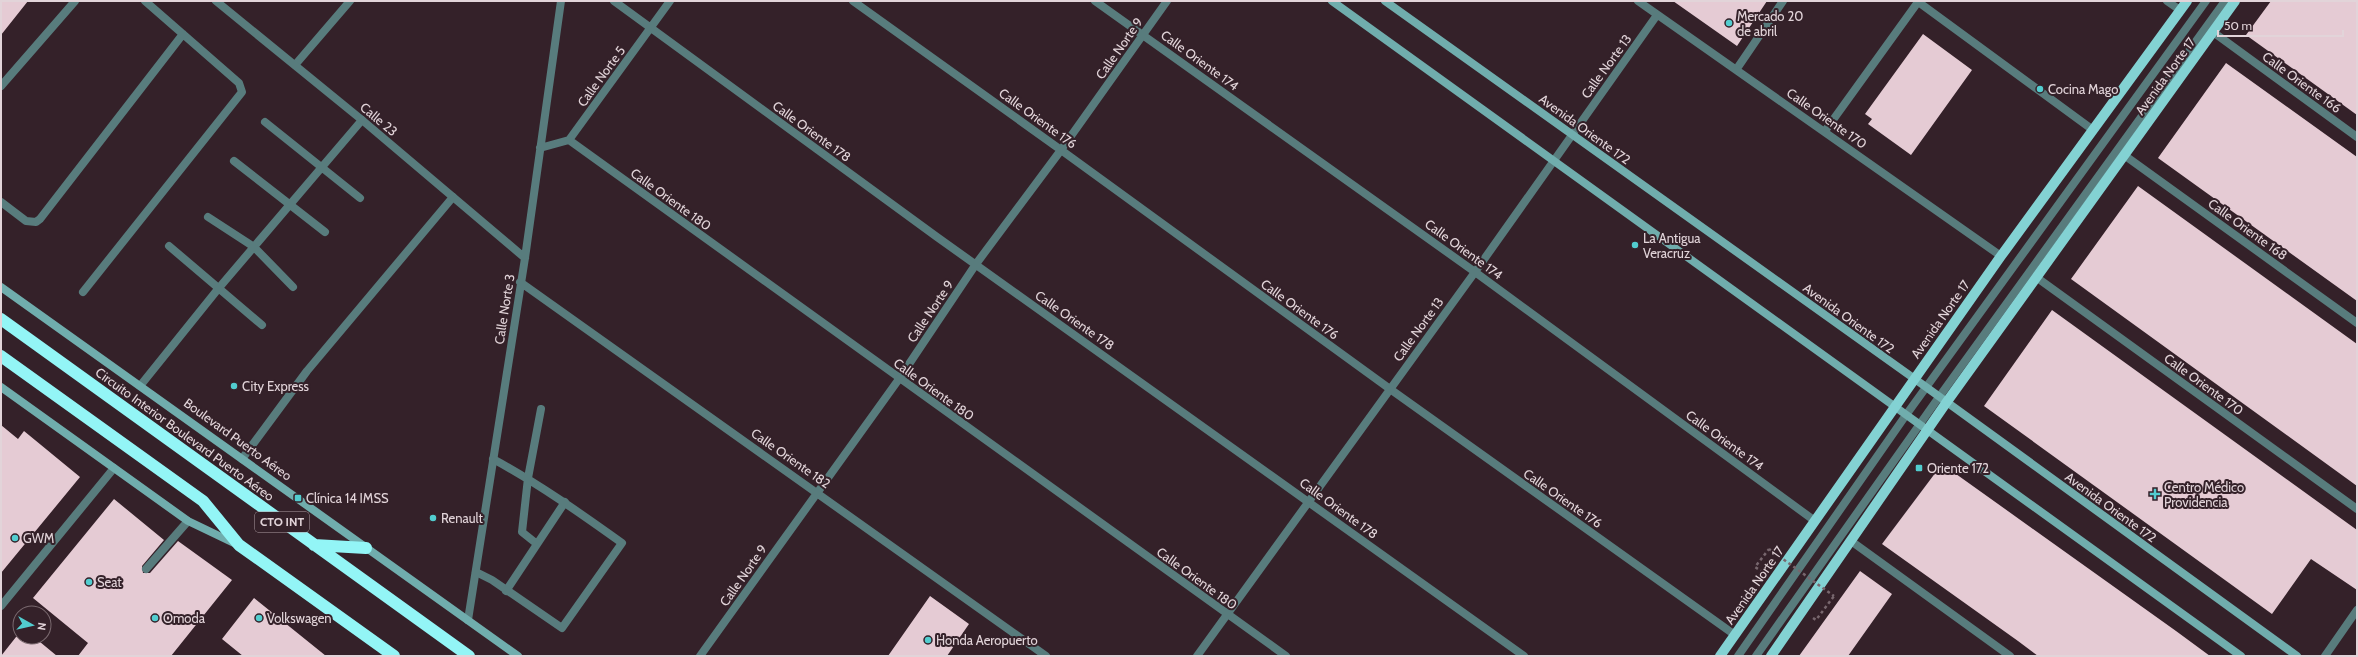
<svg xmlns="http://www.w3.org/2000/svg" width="2358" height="657" viewBox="0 0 2358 657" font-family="Cabin,sans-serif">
	<rect width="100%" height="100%" fill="#342129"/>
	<path fill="#e5cbd4" d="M1,1H28L1,35Z
		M1673,1H1767L1737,46Z
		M2271,1H2357V115L2246,35Z
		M1923,34L1972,70L1911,155L1868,124L1872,119L1865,114Z
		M2226,63L2357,157V301L2158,158Z
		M2138,186L2357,344V486L2071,279Z
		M2052,310L2357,530V590L2311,559L2272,614L1984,406Z
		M1,425L18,439L24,431L80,477L1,573Z
		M1942,464L2176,631L2210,656H2038L2018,641L1882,544Z
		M114,499L164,540L142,566L143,573H150L178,541L232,580L171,656H78L88,643L33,598Z
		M1860,571L1892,594L1848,656H1799Z
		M930,596L969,624L947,656H888Z
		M254,598L326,656H243L222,639Z
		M16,637H34L57,656H1Z"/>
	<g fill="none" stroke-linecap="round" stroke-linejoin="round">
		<path stroke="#78676e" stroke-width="2.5" stroke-dasharray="3 3" stroke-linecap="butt" d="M1763,572L1755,567L1769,549
			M1813,618L1816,620L1834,596"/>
		<path stroke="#587c7d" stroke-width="8" d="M295,65L350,1
			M1,86L75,1
			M265,122L360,198
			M234,161L325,232
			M1,202L26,221L36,222L40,219L183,34
			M208,217L254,247L293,287
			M169,246L262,325
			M83,292L242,92L239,83L145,1
			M140,386L218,289L362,120
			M242,459L307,371L453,197
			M537,544L522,532L528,478L541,409
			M146,569L188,521
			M476,572L492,580L562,628L622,543C580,513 539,484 493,459
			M506,591L565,502
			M1738,656L1906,415L2206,1
			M1756,656L1939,397L2225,1"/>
		<path stroke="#587c7d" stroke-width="8" d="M216,1L362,120L525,258
			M614,1L937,237L1524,656
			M853,1L1061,150L1390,389L1735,635
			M1095,1L1475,272L1815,521
			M1638,1L2001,256
			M1917,1L2093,130
			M2167,1L2180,10
			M2213,32L2357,137
			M1736,70L1783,1
			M1825,131L1918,2
			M569,140L1286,656
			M540,148L569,140L670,1
			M2124,155L2357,323
			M2036,277L2357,509
			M520,282L1046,656
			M1851,541L2010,656
			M1,606L114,468
			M468,620L525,258L561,1
			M700,656L899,379L976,264L1061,150L1167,1
			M1197,656L1475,272L1657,15
			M2325,656L2357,610"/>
		<path stroke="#70adad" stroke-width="8" d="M1332,1L2241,656
			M1385,1L1926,387L2297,656
			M1,287L518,656
			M1,387L188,521L236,544"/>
		<path stroke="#83d2d3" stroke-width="10" d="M1720,656L2001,256L2187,1
			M1771,656L1946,403L2235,1"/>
		<path stroke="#93f5f6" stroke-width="12" d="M1,319L469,656
			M1,356L203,501L239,545L394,656
			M314,545L366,548"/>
		<path stroke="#78676e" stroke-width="2.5" stroke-dasharray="3 3" stroke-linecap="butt" d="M1769,549L1834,596"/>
	</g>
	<g fill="#52cdcf" stroke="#342129" stroke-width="1.5">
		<circle cx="1729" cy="23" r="4"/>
		<circle cx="2040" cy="89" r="4"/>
		<circle cx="1635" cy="245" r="4"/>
		<circle cx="234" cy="386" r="4"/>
		<rect x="1915" y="464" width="8" height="8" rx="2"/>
		<path d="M2153 488h4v4h4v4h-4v4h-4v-4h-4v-4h4z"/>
		<rect x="294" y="494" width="8" height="8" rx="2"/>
		<circle cx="433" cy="518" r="4"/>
		<circle cx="15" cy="538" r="4"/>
		<circle cx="89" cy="582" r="4"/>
		<circle cx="155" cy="618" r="4"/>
		<circle cx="259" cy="618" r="4"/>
		<circle cx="928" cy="640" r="4"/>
	</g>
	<g text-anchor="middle" stroke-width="4" stroke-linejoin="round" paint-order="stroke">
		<rect fill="#342129" stroke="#ae9ea4" stroke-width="1" x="255" y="512" width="54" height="20" rx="3"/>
		<g font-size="12" font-weight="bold" fill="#e2d4d9">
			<text x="282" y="526">CTO INT</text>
		</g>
		<g font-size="13" fill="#e2d4d9" stroke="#342129" text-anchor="start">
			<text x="1737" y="21">Mercado 20<tspan x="1737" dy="15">de abril</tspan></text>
			<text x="2048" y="94">Cocina Mago</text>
			<text x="1643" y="243">La Antigua<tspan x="1643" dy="15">Veracruz</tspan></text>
			<text x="242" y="391">City Express</text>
			<text x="1927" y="473">Oriente 172</text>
			<text x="2164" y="492">Centro Médico<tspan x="2164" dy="15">Providencia</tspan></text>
			<text x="306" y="503">Clínica 14 IMSS</text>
			<text x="441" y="523">Renault</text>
			<text x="23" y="543">GWM</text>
			<text x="97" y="587">Seat</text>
			<text x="163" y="623">Omoda</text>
			<text x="267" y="623">Volkswagen</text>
			<text x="936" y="645">Honda Aeropuerto</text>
		</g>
		<g font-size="13" fill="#e2d4d9" stroke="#342129">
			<text transform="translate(1119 48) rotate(-55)" y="5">Calle Norte 9</text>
			<text transform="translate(1200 60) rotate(36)" y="5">Calle Oriente 174</text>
			<text transform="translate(1606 66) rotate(-54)" y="5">Calle Norte 13</text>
			<text transform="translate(601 76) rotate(-54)" y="5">Calle Norte 5</text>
			<text transform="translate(2165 76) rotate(-54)" y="5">Avenida Norte 17</text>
			<text transform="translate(2302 82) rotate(36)" y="5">Calle Oriente 166</text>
			<text transform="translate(1038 118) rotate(36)" y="5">Calle Oriente 176</text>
			<text transform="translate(1827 118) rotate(35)" y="5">Calle Oriente 170</text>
			<text transform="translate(379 119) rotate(40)" y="5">Calle 23</text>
			<text transform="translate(1585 129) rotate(36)" y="5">Avenida Oriente 172</text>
			<text transform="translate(812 131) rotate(36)" y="5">Calle Oriente 178</text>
			<text transform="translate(671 199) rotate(36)" y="5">Calle Oriente 180</text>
			<text transform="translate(2248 229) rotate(36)" y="5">Calle Oriente 168</text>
			<text transform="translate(1464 249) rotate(36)" y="5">Calle Oriente 174</text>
			<text transform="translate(504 309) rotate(-81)" y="5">Calle Norte 3</text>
			<text transform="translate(1300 309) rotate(36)" y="5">Calle Oriente 176</text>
			<text transform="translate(930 311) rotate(-56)" y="5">Calle Norte 9</text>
			<text transform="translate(1849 318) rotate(36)" y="5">Avenida Oriente 172</text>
			<text transform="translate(1940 319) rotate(-55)" y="5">Avenida Norte 17</text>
			<text transform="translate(1075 320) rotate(35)" y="5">Calle Oriente 178</text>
			<text transform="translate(1418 329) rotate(-54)" y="5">Calle Norte 13</text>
			<text transform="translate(2204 384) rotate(36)" y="5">Calle Oriente 170</text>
			<text transform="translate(934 389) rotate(36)" y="5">Calle Oriente 180</text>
			<text transform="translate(185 434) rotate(36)" y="5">Circuito Interior Boulevard Puerto Aéreo</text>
			<text transform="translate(238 439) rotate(36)" y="5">Boulevard Puerto Aéreo</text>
			<text transform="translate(1725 440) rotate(36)" y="5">Calle Oriente 174</text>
			<text transform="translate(791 458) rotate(35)" y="5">Calle Oriente 182</text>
			<text transform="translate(1563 498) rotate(35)" y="5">Calle Oriente 176</text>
			<text transform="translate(2111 507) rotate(36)" y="5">Avenida Oriente 172</text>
			<text transform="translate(1339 508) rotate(36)" y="5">Calle Oriente 178</text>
			<text transform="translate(743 575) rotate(-55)" y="5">Calle Norte 9</text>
			<text transform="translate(1197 578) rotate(36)" y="5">Calle Oriente 180</text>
			<text transform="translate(1754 585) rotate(-55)" y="5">Avenida Norte 17</text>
		</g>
	</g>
	<rect width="2358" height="657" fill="none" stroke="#e2d4d9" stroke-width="4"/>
	<g transform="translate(32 625) rotate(98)"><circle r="19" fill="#342129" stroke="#7a696f"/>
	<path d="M0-3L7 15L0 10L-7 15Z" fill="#52cdcf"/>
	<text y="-6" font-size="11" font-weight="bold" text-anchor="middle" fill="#e2d4d9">N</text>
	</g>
	<path d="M2218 30v6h125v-6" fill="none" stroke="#e2d4d9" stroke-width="2"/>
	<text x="2224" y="30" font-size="12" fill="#e2d4d9" stroke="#342129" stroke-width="3" paint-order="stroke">50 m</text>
</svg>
